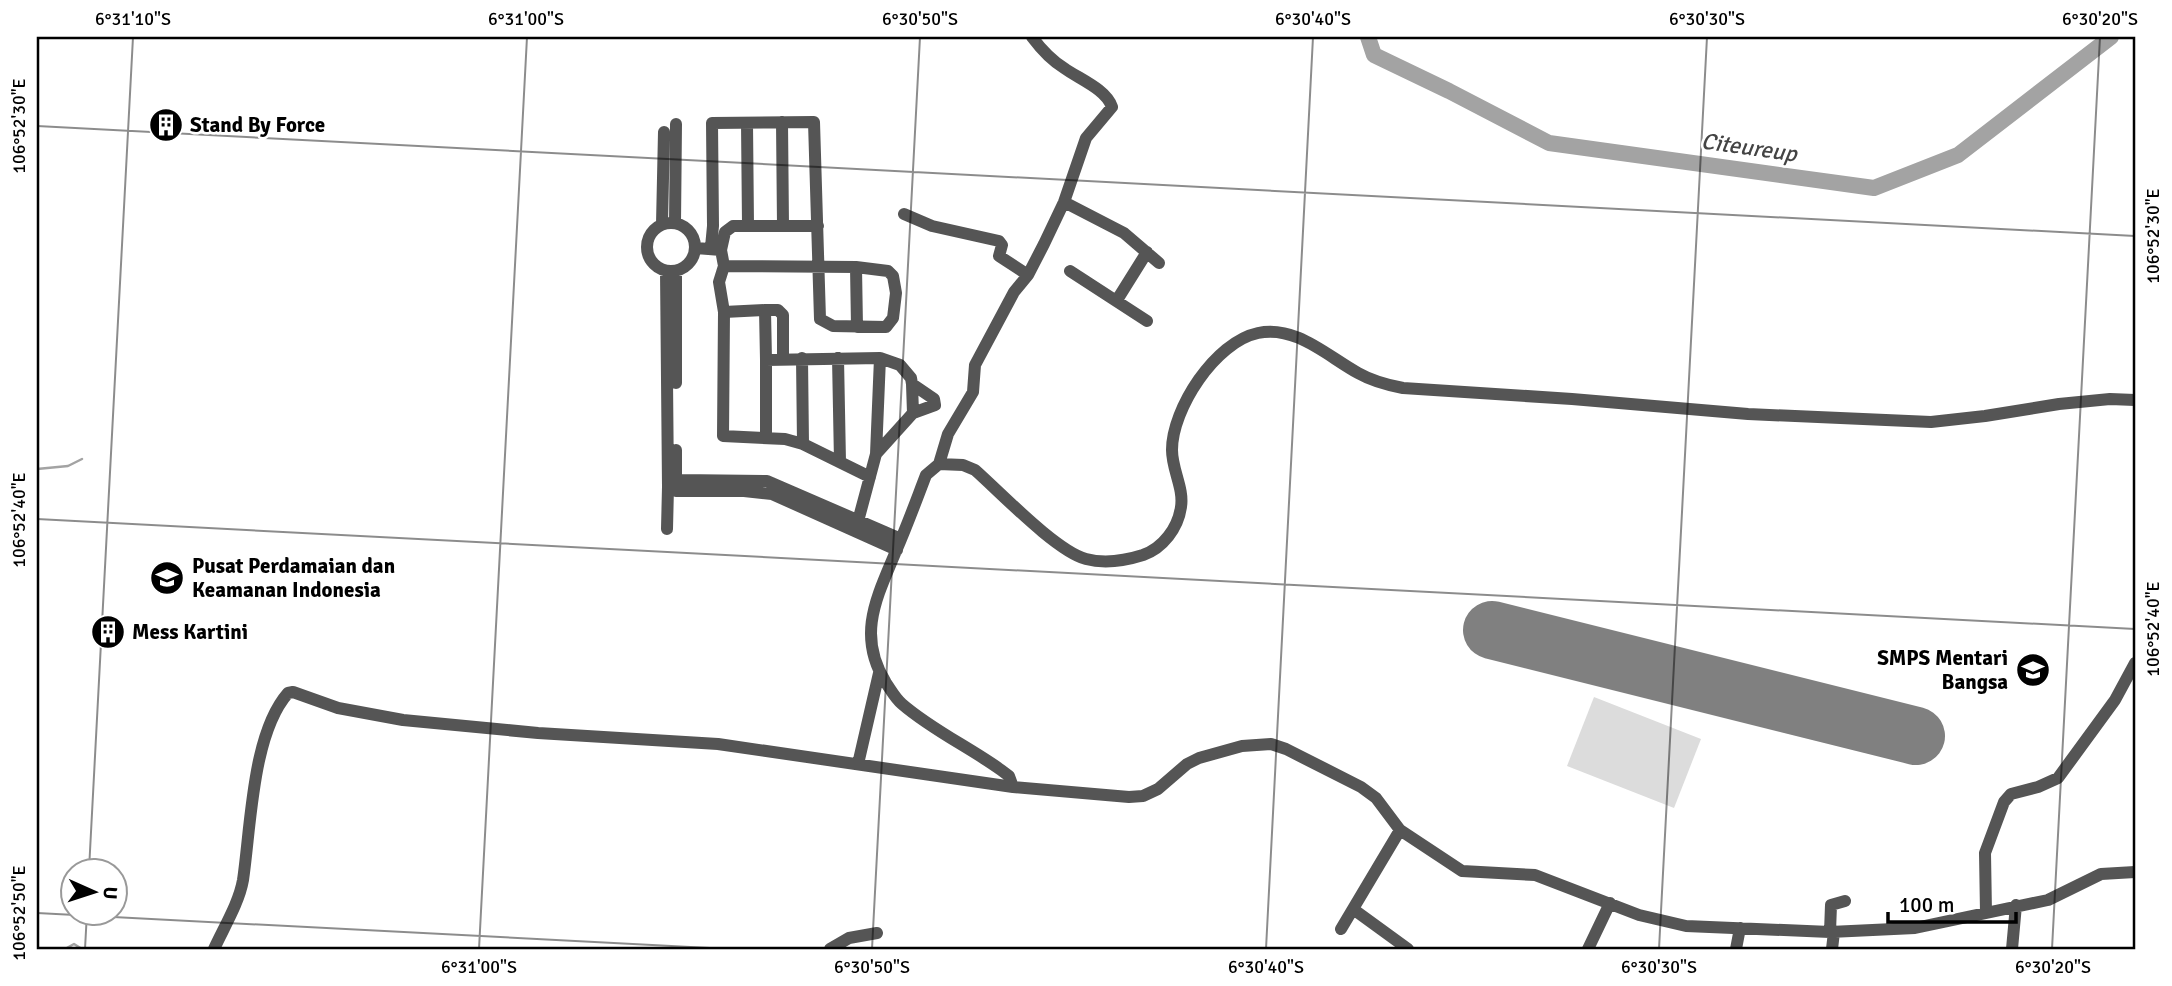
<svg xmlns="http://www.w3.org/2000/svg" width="2172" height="986" viewBox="0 0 2172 986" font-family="Signika,sans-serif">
	<rect width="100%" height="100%" fill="#fff"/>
	<path fill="#dcdcdc" d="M1594,697L1701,739L1674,808L1567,766Z"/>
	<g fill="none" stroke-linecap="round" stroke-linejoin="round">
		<path stroke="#a3a3a3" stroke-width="2.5" d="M37,469L68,466L82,459
			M65,949L74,944L82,949"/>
		<path stroke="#a3a3a3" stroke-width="16" d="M1368,37L1374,55L1449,91L1549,143L1874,188L1958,155L2111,37"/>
		<path stroke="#808080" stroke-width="58" d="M1492,630L1916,736"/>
		<path stroke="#555" stroke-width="12" d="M782,122L783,226
			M747,123L748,225
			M1064,202L1124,233L1159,263
			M904,214L932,226L999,241L1002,245L999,256L1028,275
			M647 247a24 24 0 1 1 48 0a24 24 0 1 1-48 0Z
			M675,223L676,124
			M662,224L664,132
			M711,247L713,226L712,123L814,122L820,319L833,326L886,327L893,318L896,293L893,276L888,271L856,267L724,266
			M696,248L721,250L724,266L719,282L724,312L723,436L785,439L803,444L870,477
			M721,250L725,232L733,226H818
			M856,267L857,327
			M666,271L668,487L676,491H744L772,494L897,550
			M1070,271L1147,321
			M1117,300L1147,252
			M765,310H778L783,315V359
			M724,312L765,310L766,360L880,358L900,365L911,378L912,384L934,399L935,405L913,413L876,454L857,525
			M802,358L803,444
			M838,358L840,462
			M766,360V436
			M676,383V271
			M912,384L913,413
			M676,450V476L679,480L767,481L901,539
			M876,454L880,358
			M939,464L948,434L973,392L975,365L1014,292L1028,275L1044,244L1064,202L1086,138L1112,107C1106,89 1079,79 1064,68C1051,60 1041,49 1032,37
			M667,529L668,487
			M858,764L879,673
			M1013,787L1009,776L1001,770C969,747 932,730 902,704C895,698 891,690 886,683C856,635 877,597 896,551C907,526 916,501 926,475L939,464L963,465L975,470C1000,492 1056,551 1086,559C1105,564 1124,561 1143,555C1163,548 1178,528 1181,507C1184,488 1172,470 1172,450C1172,409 1215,342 1258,333C1296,325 1327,356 1358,373C1372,381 1387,385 1403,388L1572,399L1748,414L1931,422L1985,416L2059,404L2110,399L2135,400
			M1353,909L1408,949
			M1986,913L1985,853L2004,802L2011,794L2038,787L2058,778L2115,700L2135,663
			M1341,929L1400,830
			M1830,932L1831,905L1845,901
			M214,949C224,927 239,903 243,880C251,826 252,734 288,693L293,692L338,708L403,720L538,733L718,744L1013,787L1129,797L1143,796L1158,789L1187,764L1199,758L1242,746L1271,744L1286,749L1361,787L1376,798L1400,830L1462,871L1535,875L1639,915L1686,926L1830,932L1915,928L2048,900L2101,874L2135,872
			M830,949L849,938L877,933
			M1588,949L1610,903
			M1736,949L1740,928
			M1832,949L1834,932
			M2012,949L2016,905"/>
	</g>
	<path fill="none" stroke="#000" stroke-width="2" stroke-opacity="0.45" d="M37,126L2135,236M37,519L2135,629M89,870L133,37M37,913L729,949M85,949L87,912M479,949L527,37M872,949L920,37M1266,949L1313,37M1659,949L1707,37M2052,949L2100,37"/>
	<defs>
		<g id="building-disc" transform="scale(1.75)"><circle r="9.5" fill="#000" stroke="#fff"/><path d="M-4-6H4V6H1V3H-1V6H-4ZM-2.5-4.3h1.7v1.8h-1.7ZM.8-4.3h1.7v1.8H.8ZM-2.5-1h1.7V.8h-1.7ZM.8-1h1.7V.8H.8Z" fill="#fff"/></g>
		<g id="university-disc" transform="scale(1.75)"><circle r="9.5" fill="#000" stroke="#fff"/><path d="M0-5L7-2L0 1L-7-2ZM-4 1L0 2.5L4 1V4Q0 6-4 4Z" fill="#fff"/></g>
		<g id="school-disc" transform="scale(1.75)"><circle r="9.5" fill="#000" stroke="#fff"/><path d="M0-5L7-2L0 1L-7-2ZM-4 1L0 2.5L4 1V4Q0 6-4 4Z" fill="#fff"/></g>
	</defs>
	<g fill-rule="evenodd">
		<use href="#building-disc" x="166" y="125"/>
		<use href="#university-disc" x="167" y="578"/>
		<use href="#building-disc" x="108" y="632"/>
		<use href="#school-disc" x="2033" y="670"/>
	</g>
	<g text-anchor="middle" stroke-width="5" stroke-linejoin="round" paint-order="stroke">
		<g font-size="21" font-weight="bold" fill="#000" stroke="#fff" text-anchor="start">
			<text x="190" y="132">Stand By Force</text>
			<text x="192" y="573">Pusat Perdamaian dan<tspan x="192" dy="24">Keamanan Indonesia</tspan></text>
			<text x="132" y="639">Mess Kartini</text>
			<text x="2008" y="665" text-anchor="end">SMPS Mentari<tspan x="2008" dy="24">Bangsa</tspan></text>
		</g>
		<g font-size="23" font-style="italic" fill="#444" stroke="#fff">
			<text transform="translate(1749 147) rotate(8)" y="8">Citeureup</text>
		</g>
	</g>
	<rect width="2172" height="986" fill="none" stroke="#ffffff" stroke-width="77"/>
	<g transform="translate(94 892) rotate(93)"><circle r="33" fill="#ffffff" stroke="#999999" stroke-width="2"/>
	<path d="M0-5L12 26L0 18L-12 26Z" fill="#000000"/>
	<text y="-10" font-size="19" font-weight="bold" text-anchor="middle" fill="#000000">U</text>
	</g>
	<path d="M1888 912v10h128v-10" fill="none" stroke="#000000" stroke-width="3.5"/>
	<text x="1899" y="912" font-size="21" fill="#000000" stroke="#ffffff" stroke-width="5" paint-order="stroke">100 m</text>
	<rect x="38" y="38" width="2096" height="910" fill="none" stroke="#000" stroke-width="2.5"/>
	<g font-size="18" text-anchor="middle" fill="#000">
		<text x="133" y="25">6°31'10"S</text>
		<text x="526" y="25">6°31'00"S</text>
		<text x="920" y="25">6°30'50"S</text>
		<text x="1313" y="25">6°30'40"S</text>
		<text x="1707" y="25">6°30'30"S</text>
		<text x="2100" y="25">6°30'20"S</text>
		<text transform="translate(19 126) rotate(-90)" y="6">106°52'30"E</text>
		<text transform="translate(2153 236) rotate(-90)" y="6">106°52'30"E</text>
		<text transform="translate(19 520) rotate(-90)" y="6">106°52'40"E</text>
		<text transform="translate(2153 629) rotate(-90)" y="6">106°52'40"E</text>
		<text transform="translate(19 913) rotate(-90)" y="6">106°52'50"E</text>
		<text x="479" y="973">6°31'00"S</text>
		<text x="872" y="973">6°30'50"S</text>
		<text x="1266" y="973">6°30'40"S</text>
		<text x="1659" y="973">6°30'30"S</text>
		<text x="2053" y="973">6°30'20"S</text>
	</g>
</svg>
